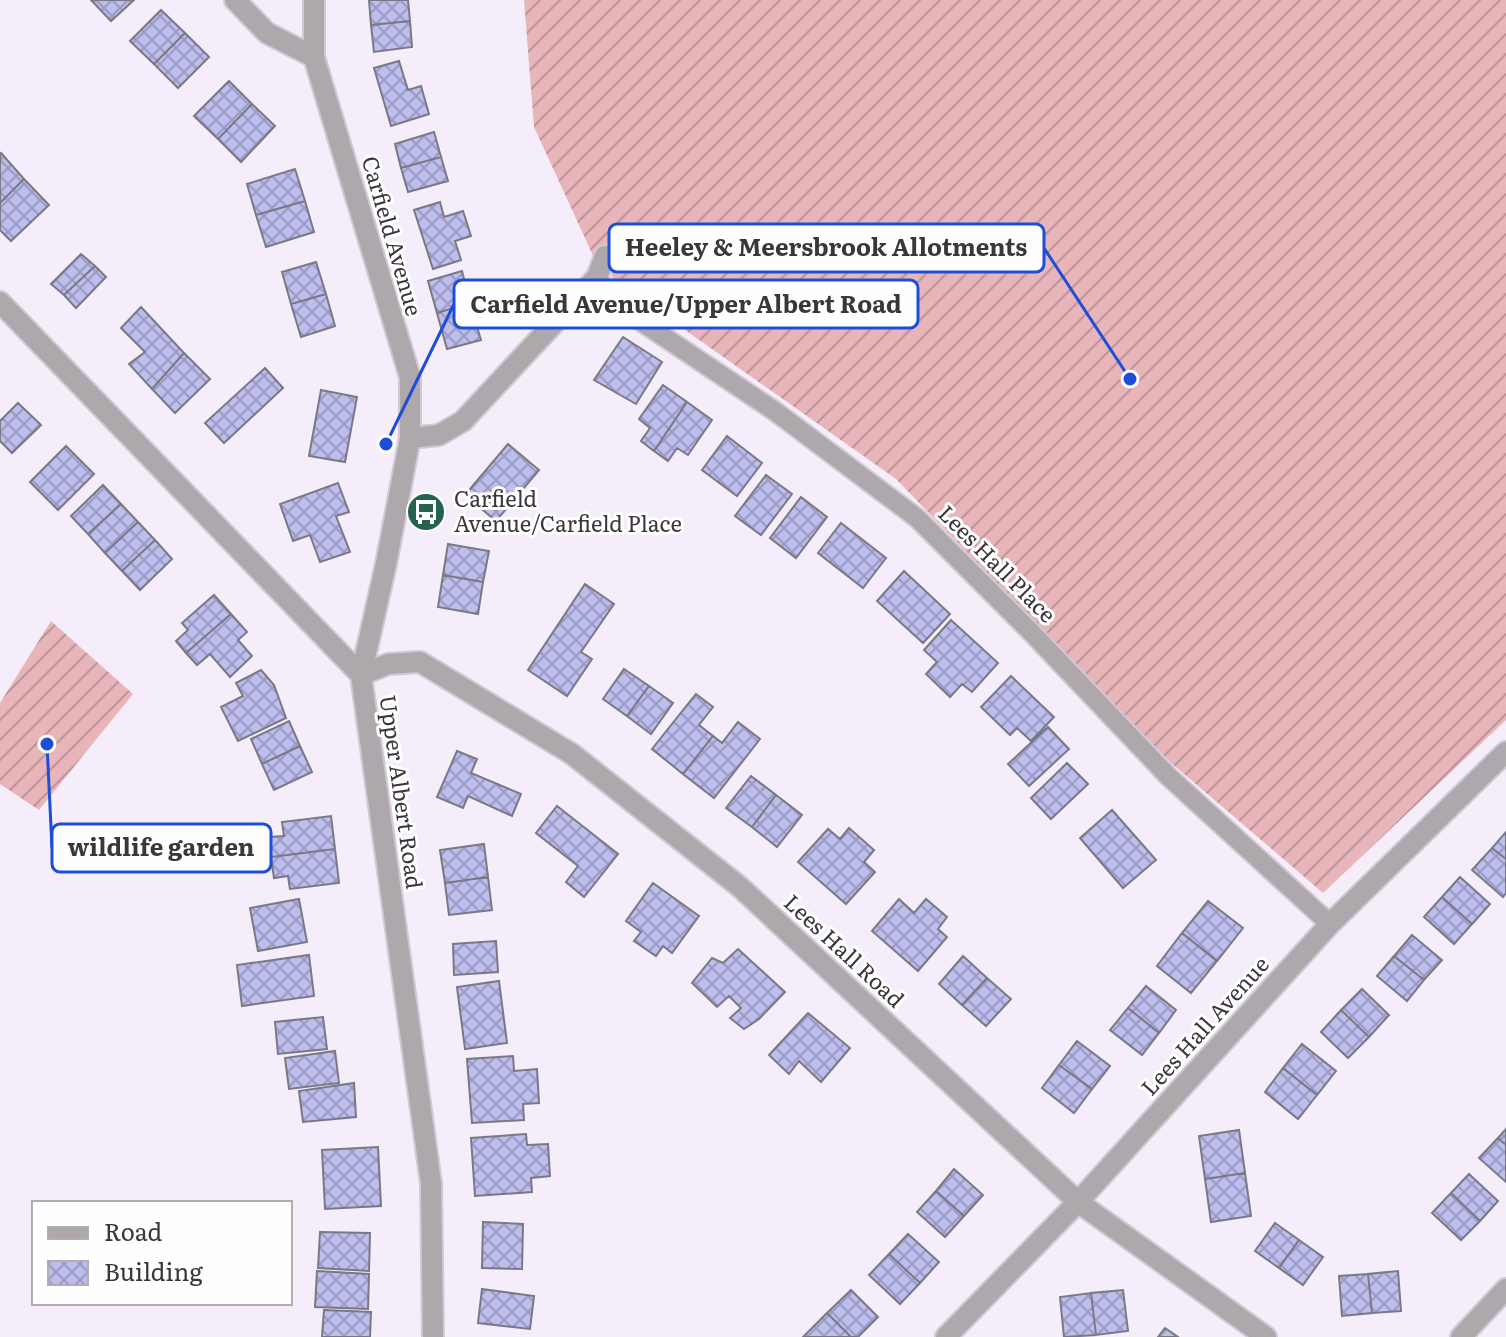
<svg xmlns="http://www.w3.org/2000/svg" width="1506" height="1337" viewBox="0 0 1506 1337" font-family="Literata,serif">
	<defs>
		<pattern id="garden-furrows" width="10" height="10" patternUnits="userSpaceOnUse" patternTransform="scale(2)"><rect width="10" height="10" fill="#e8b5ba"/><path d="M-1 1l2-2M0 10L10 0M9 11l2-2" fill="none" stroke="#bd9498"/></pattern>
		<pattern id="building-cross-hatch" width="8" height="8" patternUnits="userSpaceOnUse" patternTransform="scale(2)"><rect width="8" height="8" fill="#bdbdee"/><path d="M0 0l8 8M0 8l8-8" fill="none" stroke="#9b9ac2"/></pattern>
	</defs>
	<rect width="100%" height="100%" fill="#f5edf9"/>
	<path fill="url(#garden-furrows)" d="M524,0H1506V720L1323,893L1170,762L896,479L613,279L605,257L596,262L534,127Z
		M51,621L133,694L39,810L0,784V703Z"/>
	<path fill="url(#building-cross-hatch)" stroke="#797985" stroke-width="2" d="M91,0H134L111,21Z
		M369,0H408L410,21L371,25Z
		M161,10L185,33L154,64L130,41Z
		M410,21L412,47L374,52L371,25Z
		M185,33L209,57L178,88L154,64Z
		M399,61L408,90L421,86L429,114L391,126L374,68Z
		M229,81L252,104L218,139L194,116Z
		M252,104L275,126L241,162L218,139Z
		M434,132L441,157L401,168L395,144Z
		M1,153L24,179L0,203V154Z
		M441,157L448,181L408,192L401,168Z
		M295,169L305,201L256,215L247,184Z
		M24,179L49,205L11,241L0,230V203Z
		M305,201L314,232L266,247L256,215Z
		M440,202L444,217L463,211L471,236L455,241L461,260L433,269L414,210Z
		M81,254L95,266L64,295L51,284Z
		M316,262L326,294L291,304L282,272Z
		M95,266L106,277L76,308L64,295Z
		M462,271L470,303L437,313L428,281Z
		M326,294L335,326L301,337L291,304Z
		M470,303L481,340L447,349L437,313Z
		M141,307L184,353L152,389L129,364L145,352L121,328Z
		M623,337L662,362L636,404L594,380Z
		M184,353L210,379L175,413L152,389Z
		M265,368L283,388L224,443L205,423Z
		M663,385L687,402L654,451L641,441L650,428L639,419Z
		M321,390L357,397L345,462L309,456Z
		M687,402L712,420L688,455L677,448L668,461L654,451Z
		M18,403L41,425L12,453L0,441V421Z
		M727,436L762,463L737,496L702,470Z
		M508,444L539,470L496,521L465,495Z
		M66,446L94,474L58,510L30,482Z
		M766,475L792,494L761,535L735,516Z
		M338,483L349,512L336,516L350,552L320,562L310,535L293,541L280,504Z
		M103,485L121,504L88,534L71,516Z
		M801,497L827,517L796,558L770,538Z
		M121,504L138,522L105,553L88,534Z
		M138,522L155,540L122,571L105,553Z
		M841,523L886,558L863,588L818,553Z
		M155,540L172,559L140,590L122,571Z
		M448,544L489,551L483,582L443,575Z
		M904,571L950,614L923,643L877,601Z
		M443,575L483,582L478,614L438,607Z
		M585,584L614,604L581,652L592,659L567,696L528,670Z
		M214,595L231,614L186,653L176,641L188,630L182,623Z
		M231,614L247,632L238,640L252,656L230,677L210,654L197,665L186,653Z
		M951,620L998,663L972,692L962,684L950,697L926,674L937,662L924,650Z
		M624,669L649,686L627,716L603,699Z
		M261,670L274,685L286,718L238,741L221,707L243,696L236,683Z
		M1011,676L1054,717L1031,741L1017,728L1010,735L981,707Z
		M649,686L673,703L651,734L627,716Z
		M696,694L713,707L699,725L713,736L683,774L652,749Z
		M289,721L300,746L262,764L251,739Z
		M738,722L760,739L714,798L683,774L713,736L722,743Z
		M1048,727L1069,749L1029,786L1008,764Z
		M300,746L312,772L274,790L262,764Z
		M457,751L477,759L471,773L521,794L512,816L468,796L463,808L437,797Z
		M1067,763L1088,784L1051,819L1031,798Z
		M751,776L776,795L752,827L726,808Z
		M776,795L802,815L777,847L752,827Z
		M557,806L618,854L584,897L566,882L578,866L536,833Z
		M1112,810L1156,860L1123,888L1080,838Z
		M331,816L335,849L271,857L269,837L284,836L282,822Z
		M849,828L874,850L864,862L875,872L846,904L798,862L828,829L840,839Z
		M1506,832V859L1492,848Z
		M484,844L488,877L445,883L440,850Z
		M1492,848L1506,859V893L1503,897L1472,870Z
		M335,849L339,883L290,889L288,876L274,878L271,857Z
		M488,877L492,910L449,915L445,883Z
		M1460,877L1490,904L1472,924L1442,897Z
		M653,883L699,916L672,953L663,946L656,956L634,941L641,932L626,921Z
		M1442,897L1472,924L1454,944L1424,917Z
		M299,899L307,942L258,951L250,908Z
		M899,899L914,913L926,899L947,917L938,929L947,937L918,971L872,931Z
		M1208,901L1243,928L1217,961L1182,933Z
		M1182,933L1217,961L1191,993L1157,966Z
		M1412,935L1442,960L1424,980L1394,956Z
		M496,941L498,972L454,975L453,944Z
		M738,949L785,992L759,1019L744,1029L730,1018L741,1008L729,996L717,1007L692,983L712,958L723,963Z
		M309,955L314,996L242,1006L237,965Z
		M963,956L987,978L962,1005L939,984Z
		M1394,956L1424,980L1407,1001L1377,976Z
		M987,978L1011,999L986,1026L962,1005Z
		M499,981L507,1043L465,1049L457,987Z
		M1146,986L1176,1010L1159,1033L1128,1008Z
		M1362,989L1389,1015L1369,1037L1341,1010Z
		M1128,1008L1159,1033L1142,1055L1110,1030Z
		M1341,1010L1369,1037L1348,1058L1321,1032Z
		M808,1013L850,1048L821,1082L799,1061L789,1074L769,1055Z
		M323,1017L327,1049L278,1054L275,1022Z
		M1077,1041L1110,1066L1092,1089L1059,1065Z
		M1302,1044L1336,1071L1317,1095L1283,1068Z
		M335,1051L339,1083L289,1089L285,1058Z
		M513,1056L514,1071L537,1069L539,1103L523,1104L524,1120L472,1123L467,1059Z
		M1059,1065L1092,1089L1074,1113L1042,1088Z
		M1283,1068L1317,1095L1298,1119L1265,1092Z
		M354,1083L356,1117L303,1122L299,1091Z
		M1506,1129V1145L1498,1138Z
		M1239,1130L1245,1173L1205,1179L1199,1136Z
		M526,1134L527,1145L548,1144L550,1176L531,1178L532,1192L475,1196L471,1138Z
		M1498,1138L1506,1145V1182L1479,1158Z
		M378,1147L381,1206L325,1209L322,1150Z
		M954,1169L983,1195L964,1216L936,1191Z
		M1245,1173L1251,1216L1211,1222L1205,1179Z
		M1469,1174L1498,1201L1480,1221L1451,1193Z
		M936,1191L964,1216L945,1237L917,1212Z
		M1451,1193L1480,1221L1461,1240L1432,1213Z
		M483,1222L523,1224L522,1269L482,1268Z
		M1275,1223L1299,1240L1279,1268L1255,1251Z
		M320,1232L370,1233L369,1271L318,1268Z
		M908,1234L939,1262L920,1283L889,1254Z
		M1299,1240L1323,1257L1303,1285L1279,1268Z
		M889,1254L920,1283L900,1304L869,1275Z
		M317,1271L369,1274L368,1309L315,1307Z
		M1398,1271L1401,1311L1372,1313L1368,1274Z
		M1368,1274L1372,1313L1342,1316L1339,1276Z
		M482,1289L534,1296L530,1329L478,1323Z
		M851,1290L878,1317L858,1337H851L827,1313Z
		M1123,1290L1128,1331L1096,1335L1091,1293Z
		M1091,1293L1096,1335L1064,1337L1060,1297Z
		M324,1310L371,1312L370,1337H322Z
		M827,1313L851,1337H803Z
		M1165,1328L1178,1337H1158Z"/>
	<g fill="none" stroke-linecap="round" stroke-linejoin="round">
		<g stroke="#d0c9d3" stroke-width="22">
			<path id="service" d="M597,277L618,306L776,412L917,518L1031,632L1169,777L1330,924"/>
		</g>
		<g stroke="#d0c9d3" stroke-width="24">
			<path id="minor" d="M235,0L267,33L314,57
				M314,0V57L410,377V438L386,564L361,675
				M410,438L439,435L463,421L597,277L605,256
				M361,675L388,664L420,662L572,754L740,887L1078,1202L1266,1337
				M946,1337L1078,1202L1330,924L1506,752
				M1461,1337L1506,1289"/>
		</g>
		<g stroke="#d0c9d3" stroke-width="24">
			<path id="tertiary" d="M0,302L361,675L431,1183L433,1337"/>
		</g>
		<use href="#service" stroke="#aea8ac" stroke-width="18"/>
		<use href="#minor" stroke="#aea8ac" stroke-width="20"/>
		<use href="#tertiary" stroke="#aea8ac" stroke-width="20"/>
	</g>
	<defs>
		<g id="bus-disc" transform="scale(2)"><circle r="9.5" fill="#25634f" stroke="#fefefe"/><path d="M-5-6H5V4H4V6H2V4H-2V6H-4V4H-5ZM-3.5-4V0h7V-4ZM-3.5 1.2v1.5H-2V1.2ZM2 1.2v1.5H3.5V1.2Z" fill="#fff"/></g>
	</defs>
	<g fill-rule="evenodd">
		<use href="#bus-disc" x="426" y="512"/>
	</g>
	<g text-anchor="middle" stroke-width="6" stroke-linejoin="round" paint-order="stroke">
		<g font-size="22" fill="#3a373c" stroke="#fefefe">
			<text transform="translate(392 236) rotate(74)" y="8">Carfield Avenue</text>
			<text transform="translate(997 564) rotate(45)" y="8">Lees Hall Place</text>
			<text transform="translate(401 792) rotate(82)" y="8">Upper Albert Road</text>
			<text transform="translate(844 951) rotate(43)" y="8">Lees Hall Road</text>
			<text transform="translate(1205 1026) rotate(-48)" y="8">Lees Hall Avenue</text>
		</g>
		<g font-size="22" fill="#3a373c" stroke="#fefefe" text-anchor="start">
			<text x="454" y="507">Carfield<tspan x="454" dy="25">Avenue/Carfield Place</tspan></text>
		</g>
	</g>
	<path fill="none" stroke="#1d4ed8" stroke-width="3" d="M1130 379L1044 248M386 444L454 304M47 744L52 848"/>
	<g fill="#1d4ed8" stroke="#fefefe" stroke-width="3">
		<circle cx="1130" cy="379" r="8"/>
		<circle cx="386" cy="444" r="8"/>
		<circle cx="47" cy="744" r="8"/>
	</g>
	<g fill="#fefefe" stroke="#1d4ed8" stroke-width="3">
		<rect x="609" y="224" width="435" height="48" rx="8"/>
		<rect x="454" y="280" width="464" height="48" rx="8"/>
		<rect x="52" y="824" width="219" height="48" rx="8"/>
	</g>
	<g font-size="24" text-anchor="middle" font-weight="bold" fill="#3a373c">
		<text x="826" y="256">Heeley &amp; Meersbrook Allotments</text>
		<text x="686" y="313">Carfield Avenue/Upper Albert Road</text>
		<text x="161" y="856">wildlife garden</text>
	</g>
	<rect x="32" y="1201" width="260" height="104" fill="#fefefe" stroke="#b0aeb0" stroke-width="2"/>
	<rect x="48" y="1227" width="40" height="12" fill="#aea8ac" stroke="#b0aeb0" stroke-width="2"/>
	<text x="104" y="1241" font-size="24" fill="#3a373c">Road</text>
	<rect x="48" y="1261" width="40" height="24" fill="url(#building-cross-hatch)" stroke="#b0aeb0" stroke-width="2"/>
	<text x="104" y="1281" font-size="24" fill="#3a373c">Building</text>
</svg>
